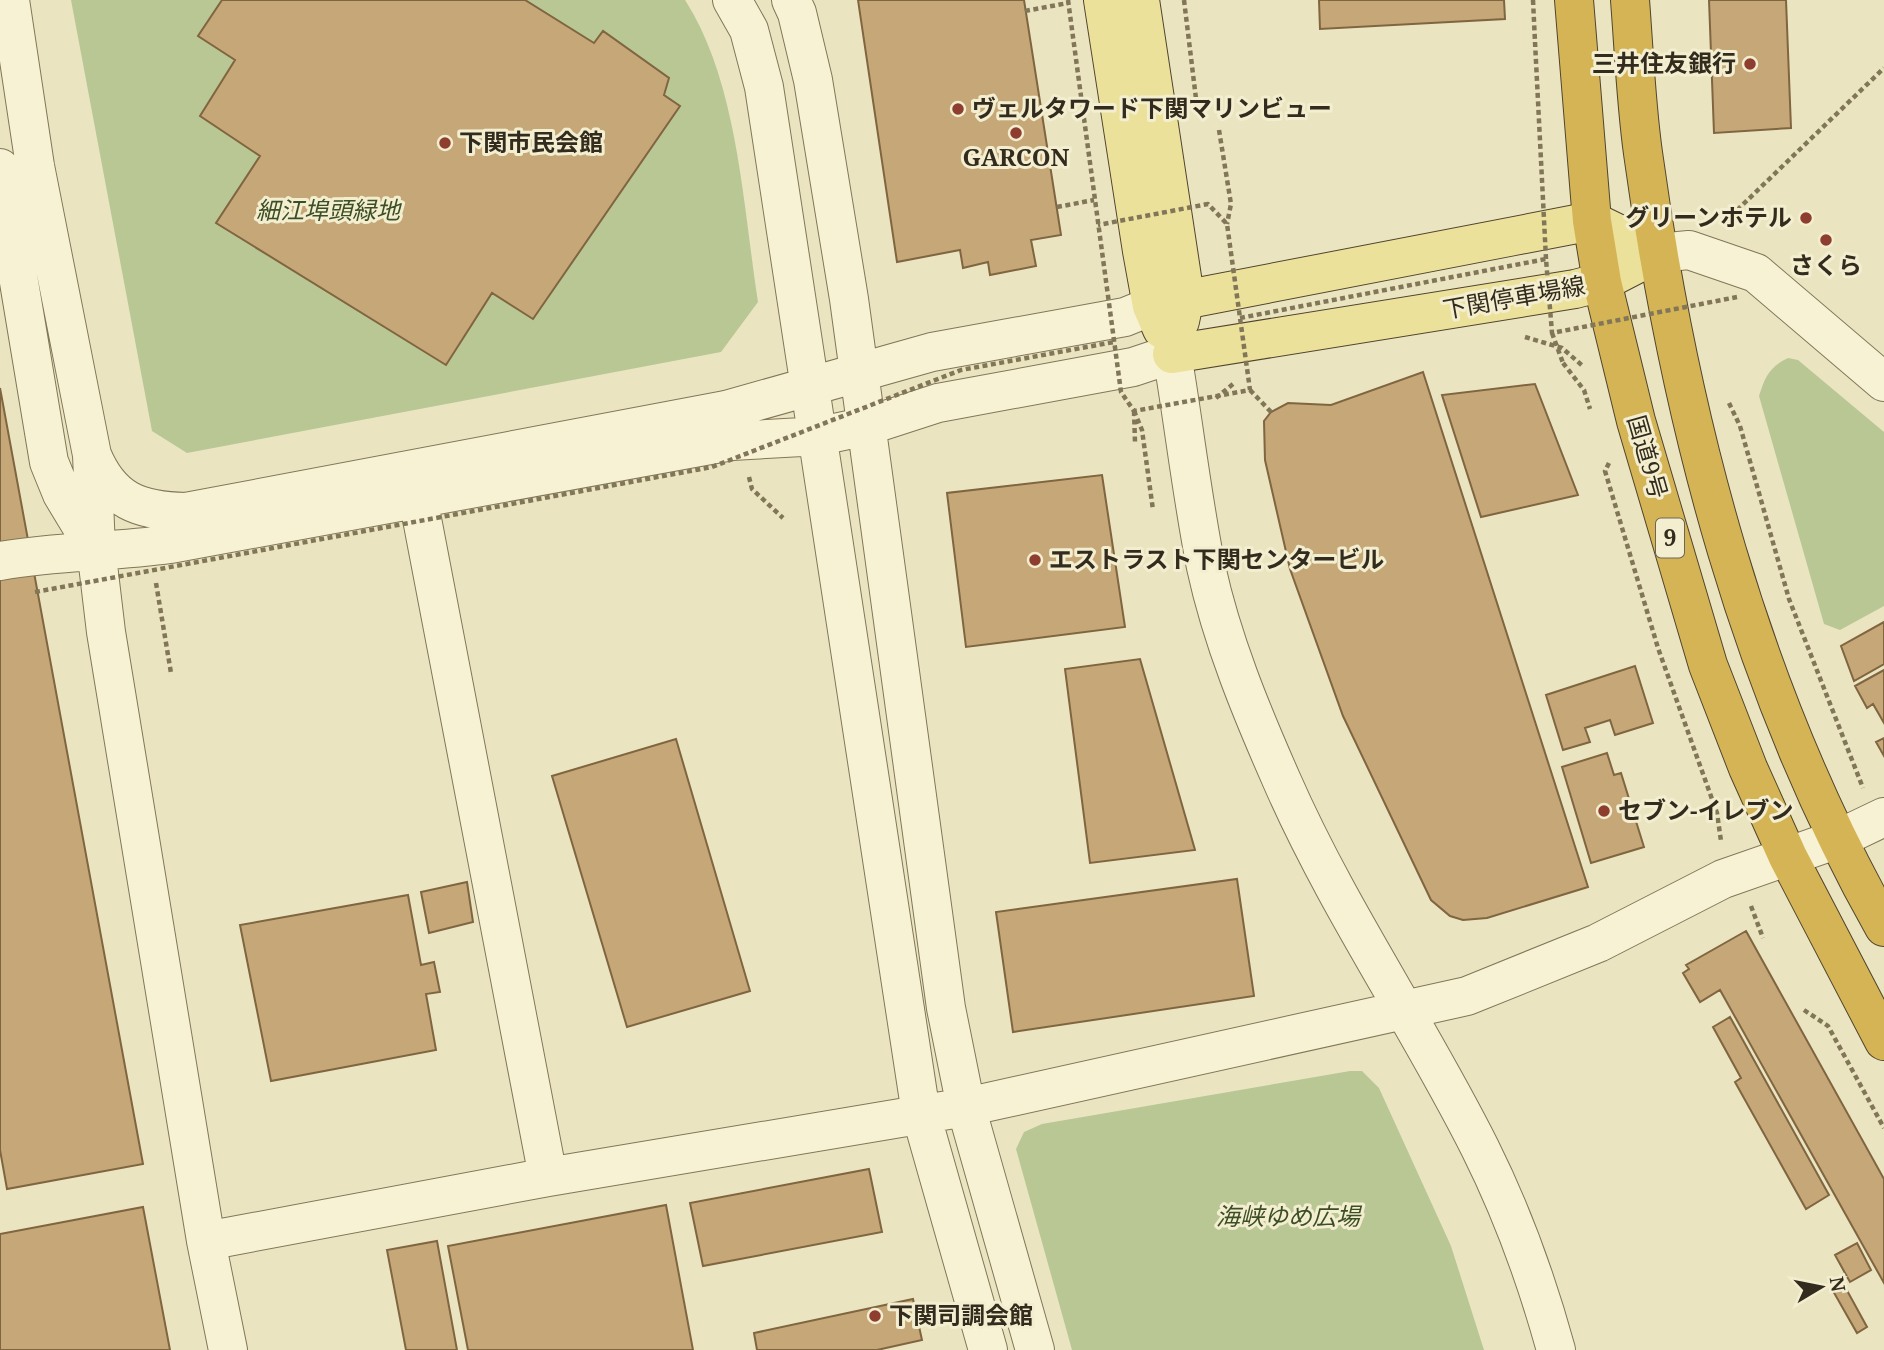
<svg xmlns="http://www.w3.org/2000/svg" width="1884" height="1350" viewBox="0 0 1884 1350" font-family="'Noto Serif','Noto Sans JP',serif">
	<rect width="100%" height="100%" fill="#eae5c0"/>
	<path fill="#b9c795" d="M71,0H685C738,82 743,206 758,302L721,352L187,453L152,431Z
		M1788,358L1798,360L1884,432V606L1840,630L1824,624L1759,396C1765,377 1769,367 1788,358Z
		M1350,1071H1362L1379,1088L1451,1246L1484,1350H1072L1016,1149L1024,1132L1042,1124Z"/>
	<path fill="#c6a778" stroke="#806541" stroke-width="2" d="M222,0H525L594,43L603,31L669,78L664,95L680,106L533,319L492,293L446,365L216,223L260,156L200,116L235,60L198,36Z
		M858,0H1024L1061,235L1031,240L1036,266L990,275L988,262L963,268L960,250L897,262Z
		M1319,0H1504L1505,19L1320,29Z
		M1709,0H1786L1791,128L1714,133Z
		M1423,372L1588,887L1487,918L1463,920L1450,916L1431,900L1343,716L1290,569L1265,460L1264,421L1271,412L1288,403L1331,405Z
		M1535,384L1578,495L1481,517L1442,395Z
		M0,388L143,1164L7,1189L0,1150Z
		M1102,475L1125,627L966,647L947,493Z
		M1884,622V664L1854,681L1841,646Z
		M1140,659L1195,850L1090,863L1065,669Z
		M1635,666L1653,723L1615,735L1610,720L1585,728L1590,742L1563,750L1546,695Z
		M1884,670V723L1873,704L1867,708L1855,686Z
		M1884,738V756L1876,742Z
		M676,739L750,991L627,1027L552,776Z
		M1607,753L1614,775L1621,773L1644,847L1591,863L1562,767Z
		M1237,879L1254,996L1013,1032L996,912Z
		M467,882L473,922L429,933L421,892Z
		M408,895L421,965L434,962L440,992L426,994L436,1050L271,1081L240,925Z
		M1746,931L1884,1179V1283L1720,990L1700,1002L1683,973L1689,969L1686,965Z
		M1730,1017L1829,1195L1806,1209L1735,1082L1741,1078L1713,1027Z
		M869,1169L882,1232L703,1266L690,1203Z
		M666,1205L693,1350H468L448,1246Z
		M143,1207L170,1350H0V1234Z
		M437,1241L457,1350H406L387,1250Z
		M1857,1243L1871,1270L1850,1282L1835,1255Z
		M1844,1285L1867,1327L1857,1333L1833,1291Z
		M913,1299L922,1340L877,1350H757L754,1333Z"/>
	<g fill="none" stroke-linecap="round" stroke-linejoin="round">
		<g stroke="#827659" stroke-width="40">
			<path id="minor" d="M10,0L35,166L92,455L96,548L106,632L206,1241L228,1350
				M732,0L749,30L764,87L921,1114L988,1350
				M791,0L797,13L813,80L849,299L946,1008L966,1107L1035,1350
				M0,168L49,462L62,494L94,547
				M1658,253L1689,250L1756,273L1884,382
				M92,455C111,501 139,511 186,512L726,410L932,352L1125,317L1152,306
				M418,498L548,1177
				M0,561C57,551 113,552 170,544L732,441L820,436L867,426L938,403L1133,367L1172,354C1184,425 1192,497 1206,567C1222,641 1252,713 1282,781C1338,909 1418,1024 1480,1148C1512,1212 1537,1281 1556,1350
				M206,1241L548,1177L966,1107L1467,996L1598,943L1723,879L1838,839L1884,817"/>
		</g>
		<g stroke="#50442e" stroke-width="40">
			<path id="major" d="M1103,0L1142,251L1152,306L1162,329
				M1140,0L1185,297L1180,321
				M1152,306L1592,221L1658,253
				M1172,354L1575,289L1602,282L1658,253"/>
		</g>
		<g stroke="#50442e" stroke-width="40">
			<path id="highway" d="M1574,0L1592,221L1602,282L1636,421L1708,665L1748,768L1788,857L1884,1041
				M1630,0C1634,51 1636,103 1643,153C1680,421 1750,690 1884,927"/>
		</g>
		<path stroke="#827659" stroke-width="4.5" stroke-dasharray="5 3.5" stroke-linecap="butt" d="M1184,0L1197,107
			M1533,0L1535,42
			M1025,11L1068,3
			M1219,130L1231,204L1227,224
			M1057,207L1094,200
			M1731,216L1884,68
			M1525,337L1562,348L1584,367
			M1563,363L1584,390L1590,409
			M1250,390L1271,412
			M1216,398L1233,384
			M1729,403L1740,426L1789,599L1863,788
			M1134,411L1142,430L1153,510
			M1134,411L1135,442
			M1609,463L1605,471L1658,648L1717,813L1721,841
			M749,477L752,489L783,518
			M156,583L171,673
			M1751,906L1763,938
			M1804,1010L1828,1026L1884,1128"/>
		<use href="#minor" stroke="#f6f2d3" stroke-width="38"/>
		<use href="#major" stroke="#ece19a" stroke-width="38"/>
		<use href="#highway" stroke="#d5b455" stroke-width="38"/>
		<path stroke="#827659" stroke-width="4.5" stroke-dasharray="5 3.5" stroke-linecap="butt" d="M1068,0L1121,392L1134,411L1250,390L1227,224L1208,204L1098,225
			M1535,42L1546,259
			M1240,318L1546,259L1552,333L1737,297
			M1552,333L1563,363
			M35,592L712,467L961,370L1114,342"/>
	</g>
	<g fill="#8d3e2e" stroke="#f2eecf" stroke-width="2.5">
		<circle cx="1750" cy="64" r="7"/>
		<circle cx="958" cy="109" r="7"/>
		<circle cx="1016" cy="133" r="7"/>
		<circle cx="445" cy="143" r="7"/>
		<circle cx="1806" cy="218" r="7"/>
		<circle cx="1826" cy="240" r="7"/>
		<circle cx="1035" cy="560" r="7"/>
		<circle cx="1604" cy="811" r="7"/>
		<circle cx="875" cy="1316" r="7"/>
	</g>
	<g text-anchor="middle" stroke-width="6" stroke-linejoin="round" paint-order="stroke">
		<rect fill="#f2eecf" stroke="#6c6652" stroke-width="2" x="1656" y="518.5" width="28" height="39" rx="5"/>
		<g font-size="23" font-weight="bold" fill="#332b1d">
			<text x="1670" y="546">9</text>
		</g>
		<g font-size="24" font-weight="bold" fill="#332b1d" stroke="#f2eecf" text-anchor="start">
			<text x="1736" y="72" text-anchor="end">三井住友銀行</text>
			<text x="972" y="117">ヴェルタワード下関マリンビュー</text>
			<text x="459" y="151">下関市民会館</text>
			<text x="1016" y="166" text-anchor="middle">GARCON</text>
			<text x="1792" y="226" text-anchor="end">グリーンホテル</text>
			<text x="1826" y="274" text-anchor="middle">さくら</text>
			<text x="1049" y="568">エストラスト下関センタービル</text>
			<text x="1618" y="819">セブン-イレブン</text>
			<text x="889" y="1324">下関司調会館</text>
		</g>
		<g font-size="24" font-style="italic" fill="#3c4e25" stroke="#f2eecf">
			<text x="328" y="219">細江埠頭緑地</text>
			<text x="1288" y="1225">海峡ゆめ広場</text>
		</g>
		<g font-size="24" fill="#332b1d" stroke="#f2eecf">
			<text transform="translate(1514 298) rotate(-10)" y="8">下関停車場線</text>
			<text transform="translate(1647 457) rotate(74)" y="8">国道9号</text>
		</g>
	</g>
	<g transform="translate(1821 1287) rotate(80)" stroke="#f2eecf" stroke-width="5" paint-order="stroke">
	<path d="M0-5L12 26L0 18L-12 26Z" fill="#332b1d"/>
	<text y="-10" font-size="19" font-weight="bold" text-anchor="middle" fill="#332b1d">N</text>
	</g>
</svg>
